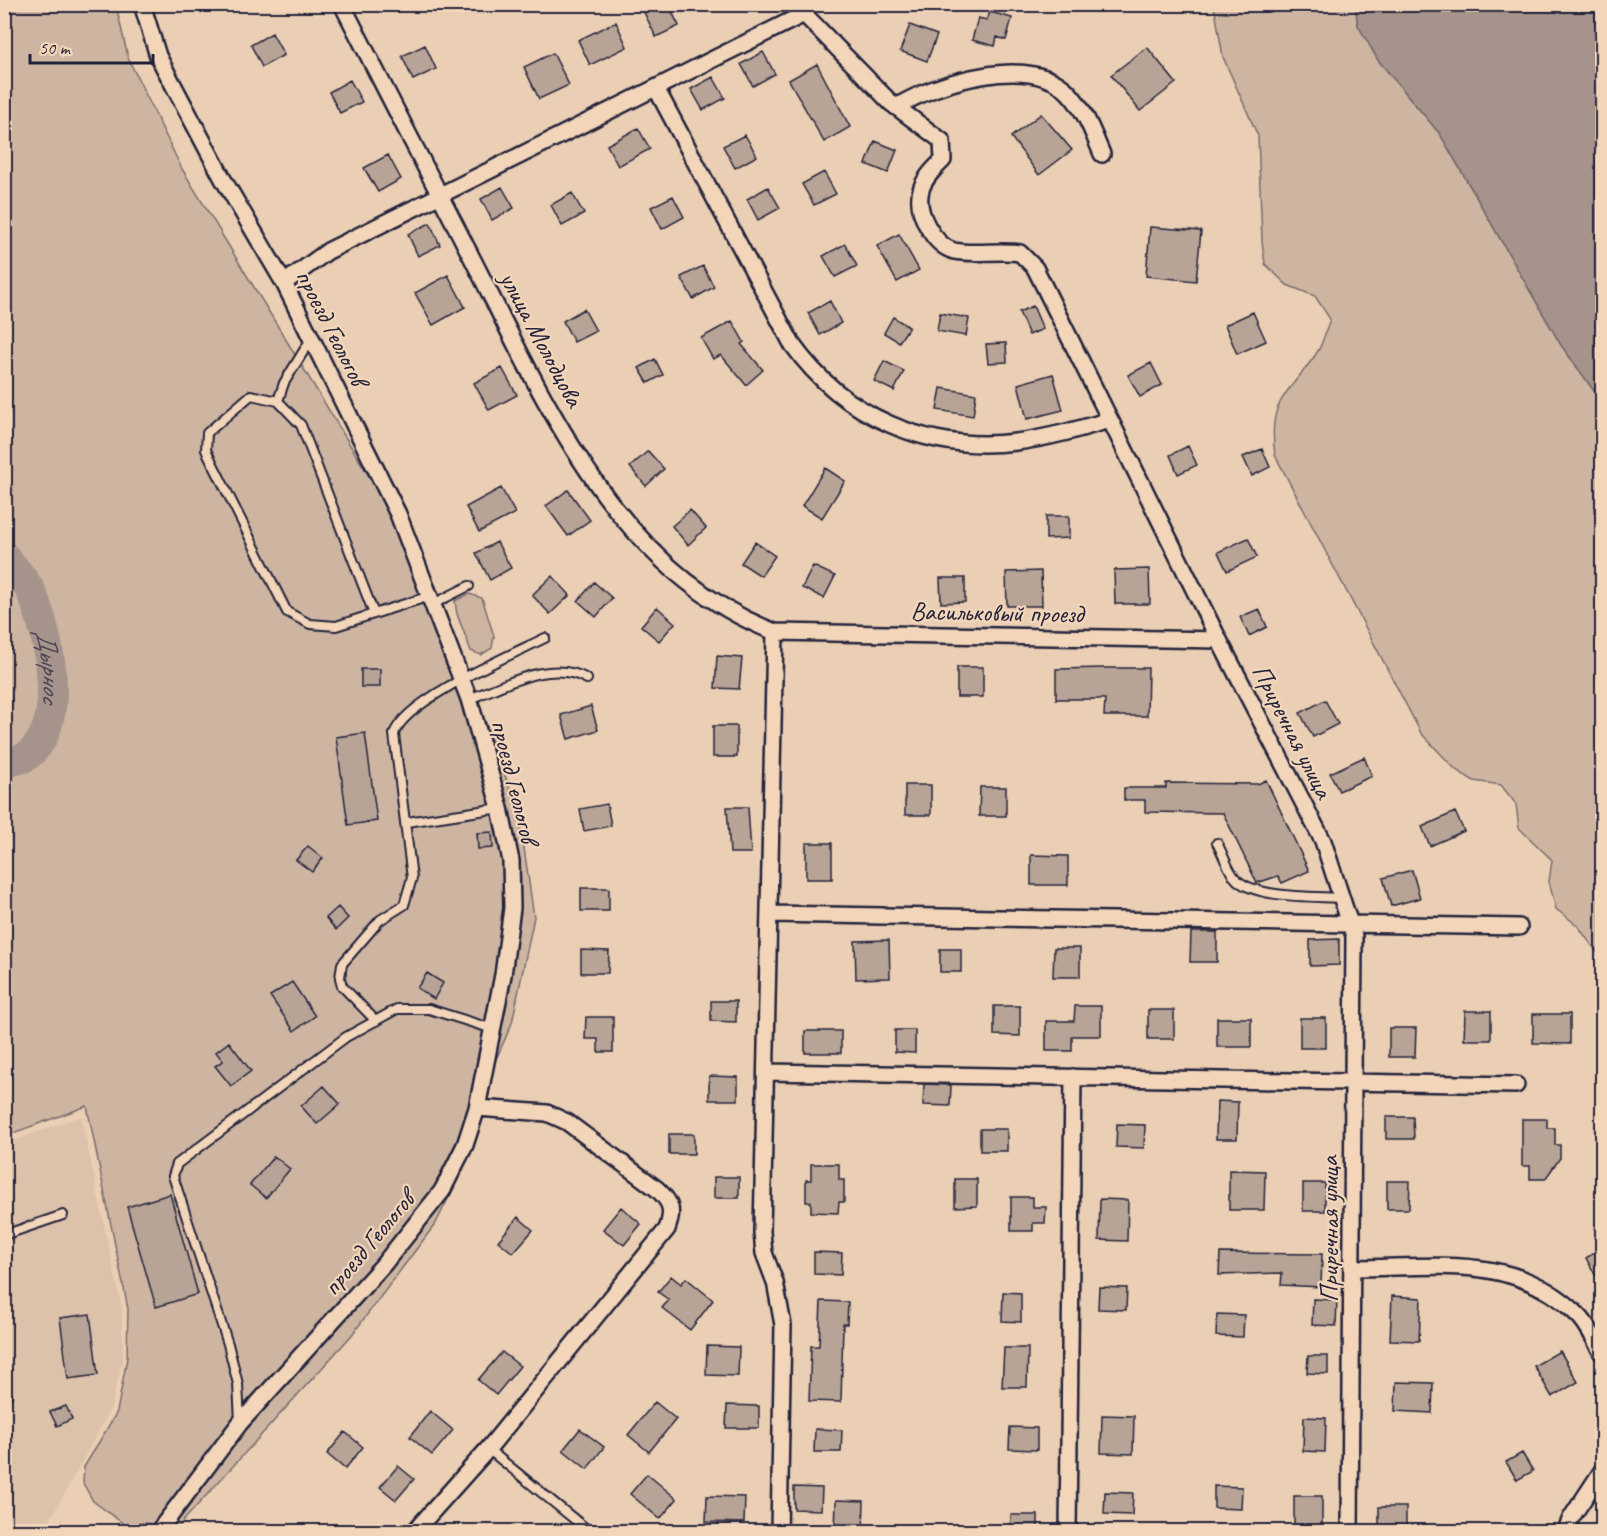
<svg xmlns="http://www.w3.org/2000/svg" width="1607" height="1536" viewBox="0 0 1607 1536" font-family="Caveat,sans-serif">
	<rect width="100%" height="100%" fill="#ebcfb4"/>
	<filter id="ink" filterUnits="userSpaceOnUse"><feTurbulence type="fractalNoise" baseFrequency=".0167" numOctaves="2"/><feDisplacementMap in="SourceGraphic" scale="12" xChannelSelector="R" yChannelSelector="G"/><feConvolveMatrix kernelMatrix="1 2 1 2 8 2 1 2 1" color-interpolation-filters="sRGB"/></filter>
	<g filter="url(#ink)">
		<path fill="#dcc2ab" d="M81,1116L122,1309L123,1359L110,1410L44,1531L5,1532V1144Z"/>
		<path fill="#cdb5a2" stroke="#786c6e" stroke-width="1.5" d="M5,5H116L128,58L182,169L436,586L519,814L534,917L512,1023L494,1064L474,1146L436,1223L351,1336L175,1530L145,1523L125,1525L93,1501L83,1483L84,1467L117,1412L127,1358L128,1309L87,1106L5,1136Z
			M1210,5H1355L1358,25L1378,60L1440,134L1561,345L1602,402V959L1577,925L1556,909L1549,882L1552,860L1519,828L1516,804L1501,785L1474,781L1456,770L1421,733L1275,455C1267,399 1288,395 1316,354C1323,344 1326,330 1330,319L1315,296L1287,285L1265,264L1262,241L1258,136L1223,57L1215,10Z
			M469,594L482,598L494,636L492,648L481,655L471,651L457,614L455,601Z"/>
		<path fill="#a6938b" stroke="#71666b" stroke-width="1.5" d="M1355,5H1602V402L1561,345L1440,134L1378,60L1358,25Z"/>
		<g fill="none" stroke-linecap="round" stroke-linejoin="round">
			<path stroke="#a6938b" stroke-width="30" id="s1" d="M4,556C13,567 26,580 32,594C49,633 69,726 27,756C22,760 11,761 4,763"/>
		</g>
		<path fill="#b8a496" stroke="#22223b" stroke-width="1.5" d="M640,4H668L679,26L656,37Z
			M990,12L1012,18L1006,40L997,37L995,46L972,40L978,18L987,20Z
			M616,22L627,47L590,65L578,40Z
			M910,25L937,35L927,61L900,51Z
			M272,33L284,55L262,67L251,45Z
			M425,45L436,69L413,80L402,56Z
			M1147,47L1176,83L1140,111L1111,75Z
			M763,52L775,74L753,86L741,64Z
			M553,53L569,85L539,99L524,67Z
			M817,64L850,127L824,142L789,80Z
			M713,77L725,98L703,110L691,89Z
			M350,80L362,102L340,113L329,92Z
			M1041,114L1072,150L1039,175L1011,137Z
			M638,128L650,149L618,166L607,145Z
			M745,135L757,156L735,168L723,146Z
			M875,141L897,150L888,173L866,164Z
			M388,155L401,179L378,192L364,168Z
			M824,172L836,194L814,205L802,184Z
			M502,187L514,208L492,220L481,199Z
			M768,187L780,208L758,220L747,199Z
			M572,193L584,214L562,226L551,205Z
			M673,196L684,217L662,229L651,207Z
			M430,223L440,245L418,256L408,234Z
			M1150,227L1201,231L1196,281L1146,276Z
			M899,234L919,270L897,282L877,246Z
			M845,244L857,266L835,277L823,256Z
			M703,266L714,287L693,299L681,277Z
			M448,275L465,307L433,325L415,293Z
			M830,301L841,323L820,335L808,313Z
			M1033,306L1043,329L1029,335L1019,312Z
			M584,309L596,331L574,342L563,321Z
			M1253,312L1266,341L1237,354L1225,325Z
			M940,313L969,318L966,336L937,331Z
			M893,317L909,327L899,342L884,333Z
			M732,321L744,342L741,344L763,370L746,385L721,355L713,359L701,338Z
			M1006,343L1007,362L988,363L986,344Z
			M655,359L663,375L648,383L639,368Z
			M884,361L904,371L894,391L874,381Z
			M1151,363L1162,385L1140,397L1128,375Z
			M502,368L517,395L489,410L474,383Z
			M1053,374L1063,410L1027,419L1018,384Z
			M941,388L976,394L973,416L937,410Z
			M1188,446L1197,465L1178,474L1170,455Z
			M1262,449L1270,467L1252,476L1243,457Z
			M648,451L664,469L646,486L630,467Z
			M825,468L845,481L822,518L802,506Z
			M501,488L515,513L479,532L466,507Z
			M568,490L590,520L568,536L546,506Z
			M690,510L706,528L688,545L672,526Z
			M1046,516H1069V538L1046,539Z
			M1248,538L1257,557L1227,571L1218,552Z
			M497,542L511,568L490,580L476,553Z
			M755,542L775,556L761,576L741,563Z
			M813,566L835,576L824,598L802,588Z
			M1149,569L1150,604H1115L1114,570Z
			M1041,571L1042,606H1007L1006,572Z
			M552,576L570,595L550,614L532,595Z
			M940,578H965V602L941,603Z
			M594,582L612,598L596,617L578,601Z
			M657,607L675,623L659,641L641,626Z
			M1259,609L1267,627L1249,636L1240,617Z
			M717,656L742,658L739,689L715,688Z
			M957,667H983V697H957Z
			M1105,668H1148L1147,716H1104L1105,699H1056V669Z
			M361,669H380V687H361Z
			M1325,700L1338,724L1313,737L1300,713Z
			M591,706L598,730L568,739L561,715Z
			M713,726H737V757H713Z
			M365,733L377,821L348,825L336,737Z
			M1364,757L1372,776L1339,791L1330,773Z
			M1266,780L1309,871L1282,883L1278,876L1257,883L1223,813L1145,812V800H1124V788H1166V783L1258,784Z
			M905,785H931V815H905Z
			M980,787H1006V816H979Z
			M607,804L611,826L584,831L580,809Z
			M727,807H748L751,853H730Z
			M1455,812L1464,831L1430,846L1422,827Z
			M492,832L493,848L478,849L477,833Z
			M806,843H832V879H806Z
			M308,846L323,858L312,872L296,860Z
			M1031,855L1068,856V885H1031Z
			M1412,870L1420,898L1391,906L1383,878Z
			M581,888H609V911H581Z
			M338,907L348,918L336,930L326,918Z
			M1191,932H1217V962H1190Z
			M1339,939V965L1310,966V940Z
			M889,940L890,978L856,979L855,941Z
			M1054,948H1080V977H1053Z
			M940,949H961V972H940Z
			M581,950L609,951L608,973H581Z
			M427,973L443,983L434,999L417,988Z
			M292,982L315,1016L294,1031L270,996Z
			M711,1001H736V1022L711,1021Z
			M994,1006H1020V1036L994,1035Z
			M1075,1006H1101V1036H1072V1051H1046V1021H1074Z
			M1148,1010H1174V1039H1148Z
			M1465,1011H1491V1040H1464Z
			M1533,1014H1570V1044L1533,1043Z
			M586,1017H613V1052H598V1039H585Z
			M1217,1018H1251V1047H1217Z
			M1300,1018H1326V1048H1300Z
			M1389,1028H1416L1415,1057H1389Z
			M895,1030H915V1053L895,1052Z
			M805,1031H841V1053H805Z
			M229,1042L251,1071L231,1086L215,1066L223,1061L216,1052Z
			M709,1076L738,1077V1100H709Z
			M924,1084L951,1085L950,1106L923,1105Z
			M324,1086L340,1104L317,1124L301,1106Z
			M1217,1101L1238,1102L1237,1139H1216Z
			M1386,1117H1413L1414,1139H1386Z
			M1522,1119H1547V1128H1555V1145H1560V1158L1545,1179H1530V1166H1522Z
			M1117,1124L1145,1125L1144,1148L1116,1147Z
			M980,1129H1007V1151H980Z
			M669,1134H694V1154H669Z
			M274,1156L290,1169L266,1198L250,1185Z
			M811,1164H839V1180H844V1202H839L838,1213L811,1212V1202H806V1180H811Z
			M1229,1170L1265,1171L1264,1210H1229Z
			M714,1177H739V1198H714Z
			M955,1179H977V1206L955,1207Z
			M1387,1181H1410L1409,1209H1387Z
			M1303,1183H1325V1211H1303Z
			M170,1194L198,1294L156,1307L127,1207Z
			M1011,1197H1033V1207H1046L1045,1223H1033V1231H1011Z
			M1100,1199L1128,1200L1127,1241L1099,1240Z
			M621,1207L641,1224L624,1245L603,1229Z
			M518,1217L533,1230L513,1253L498,1241Z
			M1602,1248V1287L1586,1258Z
			M814,1252L842,1253L841,1275L814,1274Z
			M1220,1253L1322,1254L1321,1287L1281,1285L1282,1273L1219,1275Z
			M671,1276L681,1284L686,1278L713,1300L690,1330L662,1308L669,1300L658,1292Z
			M1099,1287L1127,1288L1126,1310L1098,1309Z
			M1003,1292L1021,1293V1322L1002,1321Z
			M1392,1296L1421,1298L1419,1341L1390,1340Z
			M1313,1299L1337,1300L1336,1326L1312,1325Z
			M821,1301L848,1302L847,1324H843L841,1402L809,1401L811,1346H819Z
			M90,1314L98,1375L68,1379L60,1318Z
			M1217,1314L1244,1315L1243,1337L1216,1336Z
			M707,1346L739,1347L738,1376L706,1375Z
			M1004,1348H1028L1027,1387H1002Z
			M1560,1351L1578,1382L1552,1397L1534,1366Z
			M502,1352L520,1366L496,1395L478,1380Z
			M1308,1356H1328V1374L1307,1373Z
			M1396,1382L1433,1383L1432,1413L1395,1411Z
			M655,1402L676,1419L649,1452L628,1435Z
			M727,1405L759,1406V1428H726Z
			M66,1406L72,1419L57,1426L50,1412Z
			M430,1411L453,1430L432,1455L410,1437Z
			M1102,1415L1134,1416L1133,1454L1101,1453Z
			M1304,1417L1326,1418L1325,1452L1303,1451Z
			M1010,1427L1037,1428V1450L1009,1449Z
			M580,1429L604,1447L587,1469L563,1450Z
			M815,1429L842,1430L841,1452H814Z
			M345,1432L363,1447L345,1469L327,1454Z
			M1522,1453L1533,1471L1517,1480L1506,1462Z
			M398,1466L414,1479L396,1500L380,1487Z
			M647,1474L677,1499L660,1519L630,1494Z
			M1214,1486L1242,1487L1241,1509L1214,1508Z
			M794,1487L822,1488L821,1510L794,1509Z
			M1105,1492L1133,1493L1132,1515L1104,1514Z
			M707,1496L745,1497L744,1523L706,1522Z
			M1294,1496H1322V1527H1294Z
			M836,1500L864,1501L863,1532H835Z
			M1379,1507H1406V1532H1379Z
			M1011,1515H1038V1532H1010Z"/>
		<g fill="none" stroke-linecap="round" stroke-linejoin="round">
			<g stroke="#22223b" stroke-width="12">
				<path id="lane" d="M278,401L284,383L311,339
					M433,604L469,586
					M374,614L301,425L278,401L251,395L207,433L206,450L287,612L310,624L336,626L430,596
					M469,699C504,686 551,658 587,679
					M407,822L500,808
					M1217,843C1223,853 1228,872 1237,880C1258,899 1316,896 1343,898
					M376,1021L342,986L340,978L342,964L380,920L404,905L412,878L394,734C405,700 511,655 545,638
					M4,1235L63,1215
					M4,1389L7,1396L4,1397
					M240,1421L238,1384L228,1344L173,1176L177,1164L346,1037L397,1009H429L493,1029
					M488,1449L590,1532"/>
			</g>
			<g stroke="#22223b" stroke-width="20">
				<path id="street" d="M142,4L158,56L223,179L284,283L398,514L469,699L500,808L511,861L512,908L503,975L477,1108L465,1145L442,1191L383,1265L240,1423L158,1532
					M342,4C385,89 429,174 472,258C544,399 616,572 775,632L1219,640
					M800,4L804,14L891,103L942,141L943,160C935,168 924,178 921,190C915,211 933,245 954,251C973,255 1000,250 1020,253L1035,268L1219,640L1323,841L1354,936L1350,1532
					M656,88L792,344C843,416 927,453 1016,442C1048,438 1079,429 1110,420
					M896,107C937,82 1031,53 1069,93C1085,110 1093,133 1102,154
					M284,283L328,251L804,14
					M775,632L762,1232L764,1253L775,1282L783,1325L779,1532
					M770,914L1519,927
					M767,1072L1516,1085
					M1353,1268C1434,1268 1515,1252 1578,1315C1588,1324 1595,1341 1602,1353
					M414,1532L488,1449L667,1229C674,1210 671,1202 657,1189L567,1122L547,1113L477,1108
					M1068,1532L1073,1077
					M1565,1532L1571,1518L1602,1471"/>
			</g>
			<use href="#lane" stroke="#f3d6b9" stroke-width="8"/>
			<use href="#street" stroke="#f3d6b9" stroke-width="15"/>
		</g>
	</g>
	<g text-anchor="middle" stroke-width="4.5" stroke-linejoin="round" paint-order="stroke">
		<g font-size="26" fill="#22223b" stroke="#f3d6b9">
			<text transform="translate(332 327) rotate(63)" y="9">проезд Геологов</text>
			<text transform="translate(542 339) rotate(62)" y="9">улица Молодцова</text>
			<text transform="translate(997 612) rotate(1)" y="9">Васильковый проезд</text>
			<text transform="translate(1293 731) rotate(63)" y="9">Приречная улица</text>
			<text transform="translate(515 781) rotate(76)" y="9">проезд Геологов</text>
			<text transform="translate(1329 1229) rotate(-90)" y="9">Приречная улица</text>
			<text transform="translate(368 1243) rotate(-50)" y="9">проезд Геологов</text>
		</g>
		<g font-size="27" font-style="italic" fill="#4a4453" stroke="#f3d6b9">
			<text dy="9" stroke="none"><textPath href="#s1" startOffset="122">Дырнос</textPath></text>
		</g>
	</g>
	<rect width="1607" height="1536" fill="none" stroke="#f3d6b9" stroke-width="24"/>
	<rect x="12" y="12" width="1583" height="1512" fill="none" stroke="#22223b" stroke-width="2" filter="url(#ink)"/>
	<path d="M30 54v9h123v-9" fill="none" stroke="#22223b" stroke-width="3"/>
	<text x="39" y="54" font-size="18" fill="#22223b" stroke="#f3d6b9" stroke-width="4.5" paint-order="stroke">50 m</text>
</svg>
